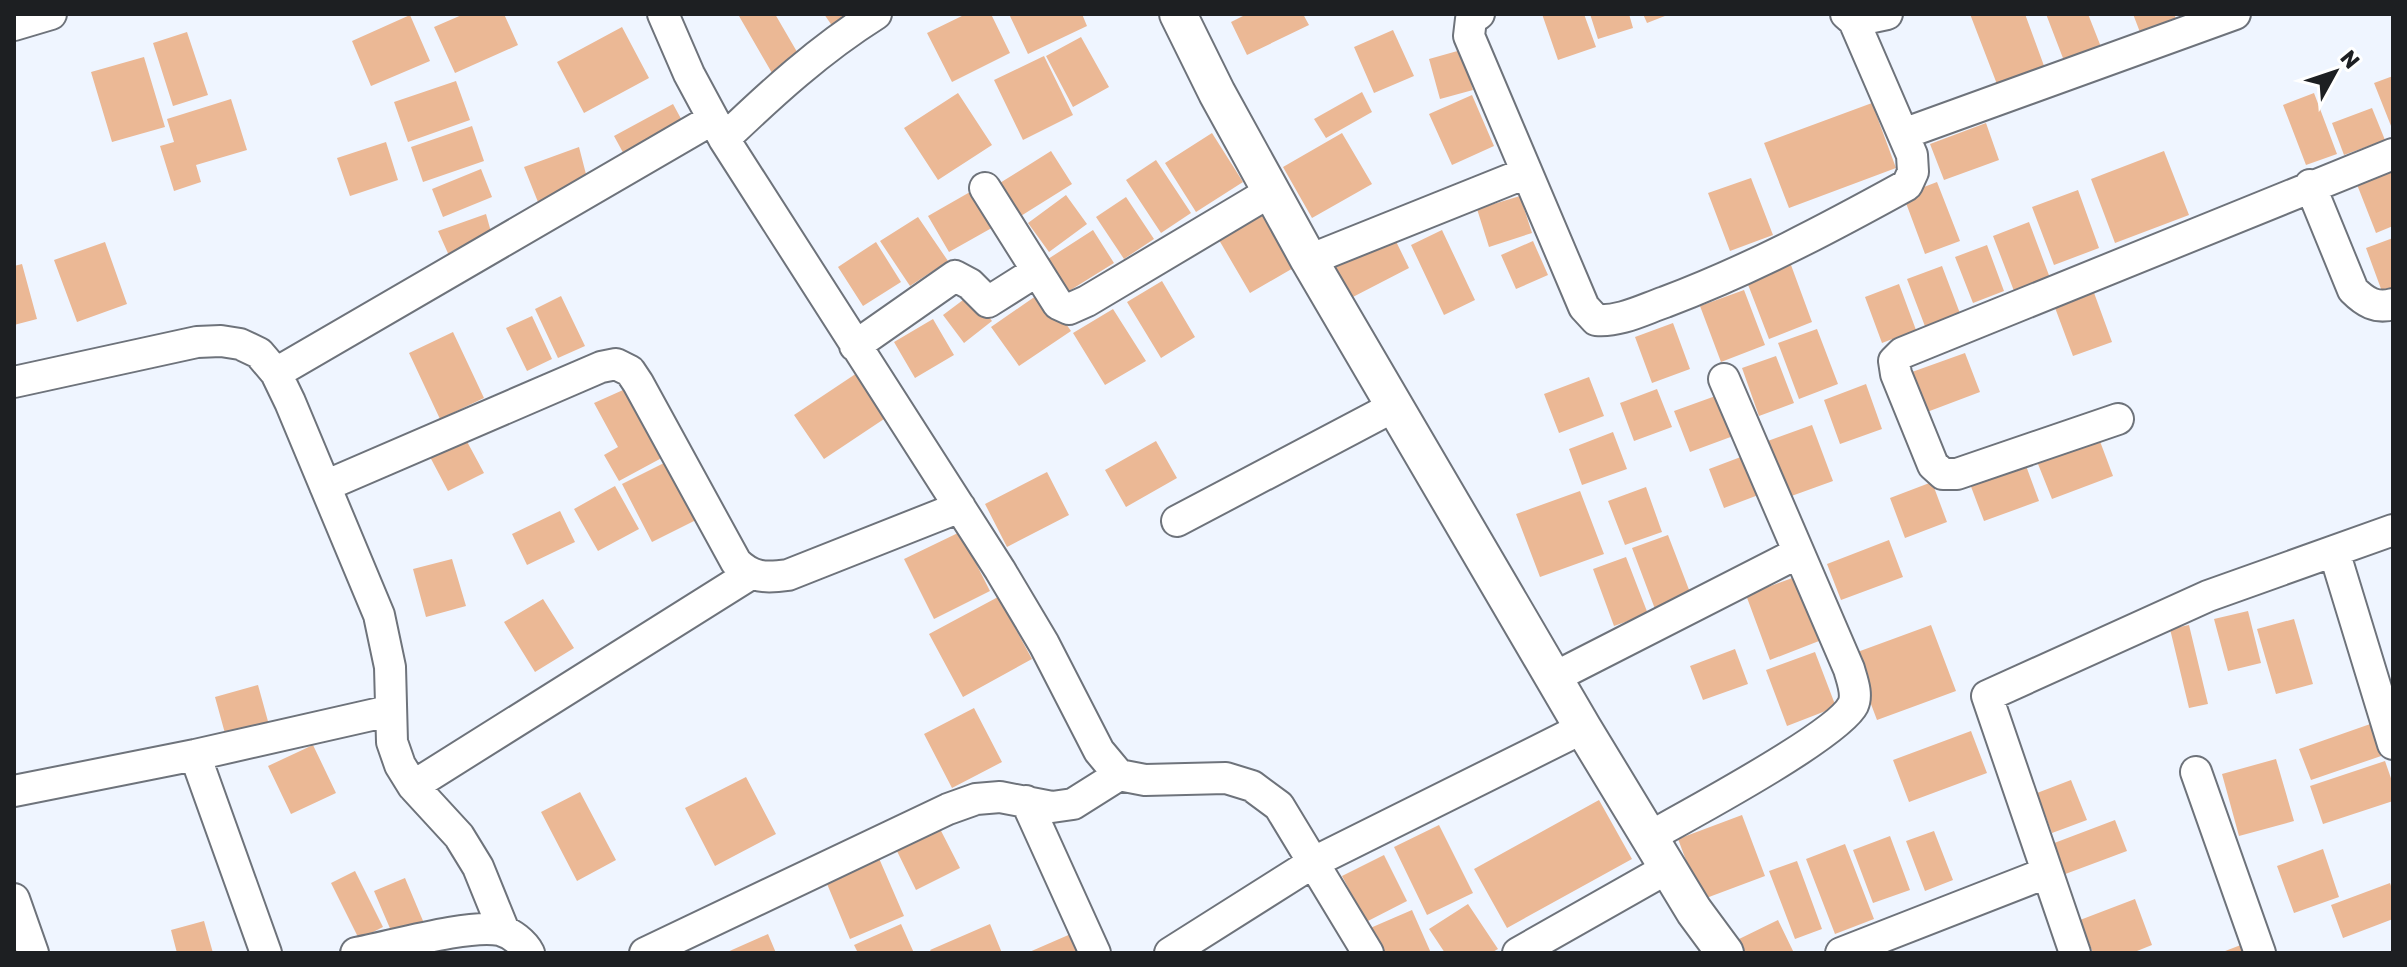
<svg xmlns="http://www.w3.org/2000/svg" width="2407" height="967" viewBox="0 0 2407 967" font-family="Rubik,sans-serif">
	<rect width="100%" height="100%" fill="#eff5ff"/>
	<path fill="#ebb895" d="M464,14H504L518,45L455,73L434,27Z
		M742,14H775L800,57L772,73L739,16Z
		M824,14H857L835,30Z
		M966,14H991L1010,53L952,82L927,33Z
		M1009,14H1082L1087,26L1028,54Z
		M1247,14H1303L1309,25L1247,55L1231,22Z
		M1542,14H1584L1596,47L1558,60Z
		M1590,14H1629L1633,28L1598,39Z
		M1643,14H1670L1647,23Z
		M1970,14H2025L2047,74L2000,92Z
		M2046,14H2088L2103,52L2066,66Z
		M2133,14H2174L2179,26L2143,40Z
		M410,15L430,61L371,86L352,41Z
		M622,27L649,78L584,113L557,62Z
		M1393,30L1414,76L1374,93L1354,47Z
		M187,32L208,95L173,106L153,43Z
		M1081,37L1109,87L1073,107L1046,56Z
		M1461,50L1473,90L1440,99L1429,59Z
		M1044,56L1073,115L1023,140L994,80Z
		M144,57L165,127L112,142L91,72Z
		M2393,76V131L2374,83Z
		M456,81L470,120L408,142L394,102Z
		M1362,92L1372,112L1326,138L1314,119Z
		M958,93L992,145L938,180L904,128Z
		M2314,93L2337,154L2306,165L2283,105Z
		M1472,95L1494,146L1452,165L1429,114Z
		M231,99L247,150L196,165L201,182L174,191L160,146L174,142L167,119Z
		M1872,103L1896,168L1789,208L1764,143Z
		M673,104L685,126L626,158L614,136Z
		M2372,108L2385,140L2344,155L2332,123Z
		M1986,123L1999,160L1944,180L1930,144Z
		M472,126L484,161L423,182L411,147Z
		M1212,133L1243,182L1196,212L1165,163Z
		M1342,133L1372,184L1312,218L1283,167Z
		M386,142L398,180L350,196L337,158Z
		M579,147L588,182L538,202L524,167Z
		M1051,151L1072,184L1016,219L995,186Z
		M2164,151L2189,215L2115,243L2091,179Z
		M1156,160L1191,213L1161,233L1126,180Z
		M2393,168V226L2376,233L2356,182Z
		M481,169L492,197L443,217L432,189Z
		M1751,178L1773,235L1730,251L1708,193Z
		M1937,182L1960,241L1925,254L1903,195Z
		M977,188L997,225L949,252L928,216Z
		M2078,190L2099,248L2054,265L2032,207Z
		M1066,195L1087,224L1049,252L1028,223Z
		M1520,196L1532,233L1489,247L1477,209Z
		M1126,197L1154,239L1124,259L1096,217Z
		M486,214L493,239L451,260L438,231Z
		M1264,214L1295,267L1250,293L1219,240Z
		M918,217L948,261L910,286L880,241Z
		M2029,222L2050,278L2014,291L1993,236Z
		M1390,229L1409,268L1349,299L1329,261Z
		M1093,230L1114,263L1069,291L1048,259Z
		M1442,230L1475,300L1444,315L1411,245Z
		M2393,238V294L2384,297L2366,248Z
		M1533,241L1548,275L1516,289L1501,255Z
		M105,242L127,304L77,322L54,260Z
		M876,242L901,282L863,306L838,267Z
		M1987,245L2004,291L1973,303L1955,257Z
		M22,264L37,319L14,325V266Z
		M1791,265L1812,322L1769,339L1747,282Z
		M1942,266L1961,316L1926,329L1907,279Z
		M1162,281L1195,337L1161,358L1127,302Z
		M1899,284L1916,330L1882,343L1865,297Z
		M1744,290L1765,345L1721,362L1700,306Z
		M2093,290L2112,342L2073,356L2054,305Z
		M1043,291L1071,331L1019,366L991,327Z
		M971,294L992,321L964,343L943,315Z
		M561,296L585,346L558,358L535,309Z
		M1113,309L1146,361L1105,385L1073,333Z
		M532,316L552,359L527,371L506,328Z
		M933,319L954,355L915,378L894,342Z
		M1673,323L1690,369L1652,383L1635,337Z
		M1817,329L1838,384L1799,399L1778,343Z
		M453,332L484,398L440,419L409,353Z
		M1965,353L1980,392L1927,412L1912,372Z
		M1776,356L1794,403L1759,416L1742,368Z
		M860,371L890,415L824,459L794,415Z
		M1589,377L1604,416L1559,433L1544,394Z
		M1866,384L1882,429L1840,444L1824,400Z
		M632,386L669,454L619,481L604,455L618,447L594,403Z
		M1657,389L1672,427L1634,441L1620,403Z
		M1721,394L1736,435L1690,452L1674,411Z
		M1812,425L1833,481L1786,498L1765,442Z
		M1613,432L1627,469L1582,485L1569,449Z
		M464,436L484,473L448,491L429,455Z
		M2098,436L2113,476L2052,499L2036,459Z
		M1156,441L1177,478L1126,507L1105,470Z
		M1746,455L1761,494L1724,508L1709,469Z
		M668,461L698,519L652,542L622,484Z
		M2025,463L2039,501L1984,521L1970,484Z
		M1047,472L1069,515L1007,547L985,504Z
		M1932,482L1947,522L1905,538L1890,498Z
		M615,486L639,529L598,551L574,509Z
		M1646,487L1662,532L1625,545L1608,501Z
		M1580,491L1604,554L1540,577L1516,514Z
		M560,511L575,542L527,565L512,534Z
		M960,532L990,591L934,619L904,559Z
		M1668,535L1691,595L1655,609L1632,548Z
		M1889,540L1903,577L1841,600L1827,564Z
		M1626,557L1648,614L1614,626L1593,569Z
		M452,559L466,606L426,617L413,569Z
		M1795,577L1819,641L1770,660L1746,595Z
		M998,597L1032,659L963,697L929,634Z
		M543,599L574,648L535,672L504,622Z
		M2248,611L2261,663L2228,671L2214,619Z
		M2294,619L2313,684L2276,694L2257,629Z
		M1931,625L1956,691L1877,720L1852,654Z
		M2189,625L2208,704L2189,708L2170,629Z
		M1735,649L1748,684L1703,700L1690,666Z
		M1815,652L1836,707L1787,726L1766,670Z
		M258,685L269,725L226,737L215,697Z
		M974,708L1002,762L952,788L924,734Z
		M2376,722L2387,754L2311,780L2299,749Z
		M1971,731L1987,773L1909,802L1893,760Z
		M313,745L336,793L291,814L268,766Z
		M2276,759L2294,821L2239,836L2222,774Z
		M2385,761L2393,784V801L2323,824L2310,786Z
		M746,777L776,834L715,866L685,808Z
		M2071,780L2087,820L2052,833L2037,793Z
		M580,792L616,860L577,881L541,812Z
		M1599,800L1632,859L1507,928L1474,869Z
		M1742,815L1765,876L1701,900L1678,839Z
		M2115,820L2127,851L2060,876L2049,845Z
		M937,823L960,868L916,890L894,845Z
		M1439,825L1473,893L1427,915L1394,847Z
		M1934,831L1953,880L1925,891L1906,841Z
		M1890,836L1910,890L1873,903L1853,850Z
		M1845,844L1874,919L1835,934L1806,859Z
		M2323,849L2339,897L2294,913L2277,866Z
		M1384,855L1407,901L1366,922L1342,876Z
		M878,856L904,916L850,939L825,879Z
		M1797,861L1822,929L1795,939L1769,871Z
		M355,871L383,927L359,939L331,883Z
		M405,878L426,928L395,940L374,891Z
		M2390,883L2393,892V919L2343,938L2331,905Z
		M2135,899L2152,945L2132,953H2093L2080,920Z
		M1468,904L1498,949L1491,953H1445L1429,929Z
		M1412,910L1431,953H1378L1368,929Z
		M1778,920L1794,953H1744L1737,940Z
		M204,921L213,953H177L171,930Z
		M901,924L914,953H858L854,945Z
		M990,924L1002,953H932L930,950Z
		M1073,933L1082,953H1027Z
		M768,934L776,953H725Z
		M2246,943L2249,953H2220Z"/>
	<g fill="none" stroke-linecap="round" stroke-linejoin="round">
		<g stroke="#6e737b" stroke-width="34">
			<path id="minor" d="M663,14L689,74L724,139L1000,570L1044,644L1099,751L1119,775L1145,780L1226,778L1252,786L1279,806L1368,953
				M1479,14L1471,19L1469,36L1584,307L1596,320C1620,322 1642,310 1665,302C1750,270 1829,228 1907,185L1913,172L1912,155L1854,21
				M1846,14L1854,21L1887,14
				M14,25L51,14
				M1903,134L2235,14
				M724,139C772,93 819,50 876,14
				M2310,185L2353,290C2365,302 2376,309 2393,304
				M985,188L1058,304L1069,309L1087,301L1270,192
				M1309,260L1526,173
				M855,346L955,276L970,284L988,302L1037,271
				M276,373L713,119
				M14,382L197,342L221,341L240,344L259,353L276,373L290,402L379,615L390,667L392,742L400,765L413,786L459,836L478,867L504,931
				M2118,419L1957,474H1943L1933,465L1896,374L1894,361L1902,353L2393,154
				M325,486L601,367L616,364L630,371L638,383L736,562C752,578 765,578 788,575L960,507
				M1177,521L1395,406
				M2334,551L2393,744
				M1553,678L1798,553
				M195,755L266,953
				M2196,772L2260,953
				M413,786L749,575
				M14,791L195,755L389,711
				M1026,801L1095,953
				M1649,837C1685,817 1838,735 1853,705C1858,694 1852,680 1849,669L1724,379
				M14,899L33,953
				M356,953C393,946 467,924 500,930C511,933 524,943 529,953
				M645,953L948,809L976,799L1000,797L1052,807L1073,804L1119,775
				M1170,953L1314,862L1583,728
				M1518,953L1668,868
				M1841,953L2046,873
				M2075,953L1987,696L2208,596L2393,530"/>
		</g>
		<g stroke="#6e737b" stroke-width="40">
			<path id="tertiary" d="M1178,14L1217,93L1309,260L1583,728L1694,911L1725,953"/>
		</g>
		<use href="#minor" stroke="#fff" stroke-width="30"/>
		<use href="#tertiary" stroke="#fff" stroke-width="36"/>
	</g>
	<rect width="2407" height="967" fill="none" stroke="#1d1f22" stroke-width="32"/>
	<g transform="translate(2335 72) rotate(50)" stroke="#ffffff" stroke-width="6" paint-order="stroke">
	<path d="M0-6L14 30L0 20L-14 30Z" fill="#1d1f22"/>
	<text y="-12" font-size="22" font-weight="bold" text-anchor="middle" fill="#1d1f22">N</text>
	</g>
</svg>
